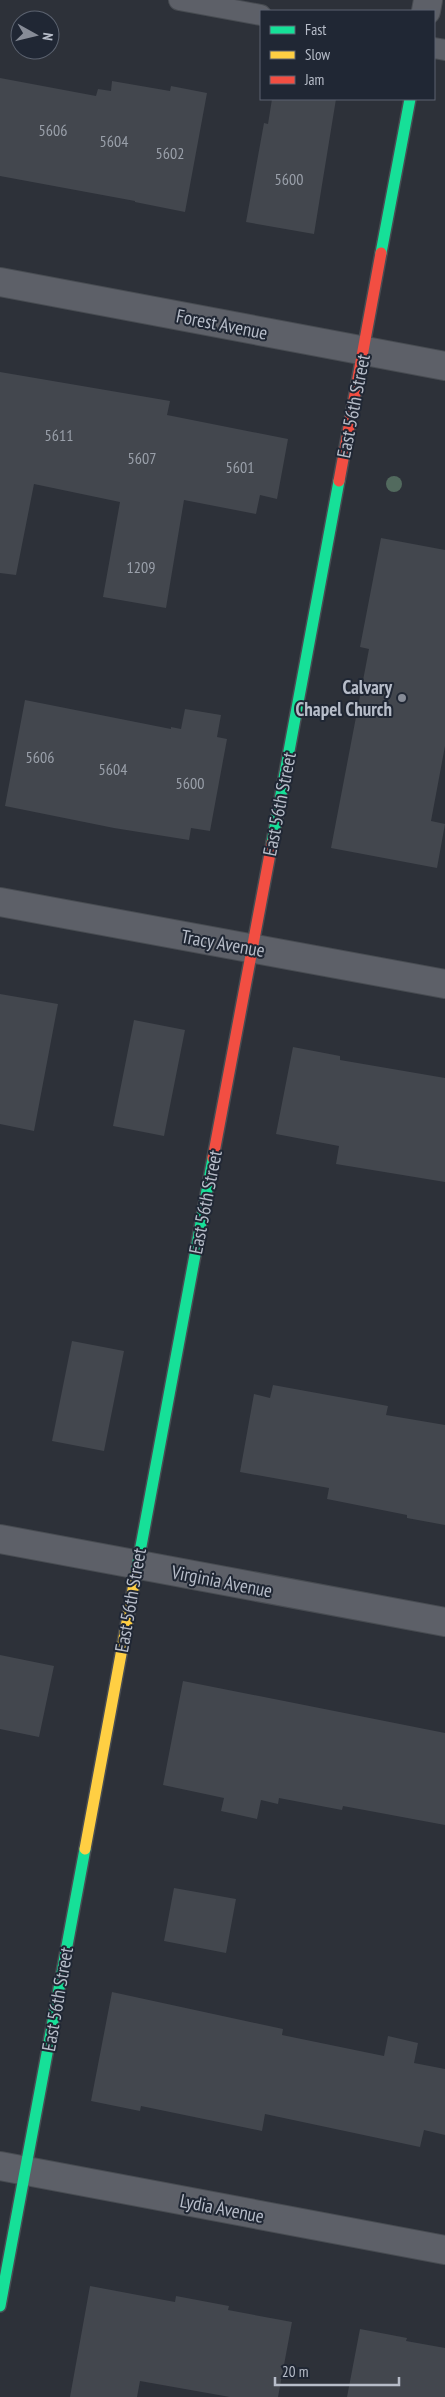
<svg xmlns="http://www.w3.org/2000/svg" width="445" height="2397" viewBox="0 0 445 2397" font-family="'PT Sans Narrow',sans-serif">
	<rect width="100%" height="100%" fill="#2d3139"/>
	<path fill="#43474e" d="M0,78L96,96L98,89L111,91L112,81L170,91L171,86L207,93L185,212L135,202V201L0,176Z
		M272,99H336L314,234L246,222L264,123L268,124Z
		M0,372L170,401L167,415L288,439L277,499L260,495L256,514L184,500L166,608L103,597L120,502L34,484L16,575L0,573Z
		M381,538L445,550V746L431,821L445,824L437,868L331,848L369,649L360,647Z
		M25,700L171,729V727L181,729L185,709L221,715L217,737L227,739L210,831L191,828L189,840L114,828L5,806Z
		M0,994L58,1004L34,1131L0,1124Z
		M134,1020L185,1030L164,1136L113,1126Z
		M293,1047L340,1056V1060L445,1078V1182L336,1164L339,1146L276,1134Z
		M72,1341L124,1351L104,1451L52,1441Z
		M273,1385L388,1406L386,1415L445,1425V1525L407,1518V1515L327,1499L329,1488L240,1472L254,1394L270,1398Z
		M0,1655L54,1666L39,1737L0,1729Z
		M183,1681L445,1733V1825L343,1806L342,1810L279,1798L278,1804L261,1800L257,1819L221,1811L224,1798L163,1785Z
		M174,1888L236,1899L226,1953L164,1941Z
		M112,1992L283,2029L282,2035L384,2056L388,2036L418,2043L414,2063L445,2069V2135L424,2130L420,2147L265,2114L262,2131L141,2106L140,2111L91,2101Z
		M90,2286L175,2302L176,2296L229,2306L228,2310L292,2322L278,2397H230L140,2381L137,2397H70Z
		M360,2329L407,2338L406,2341L445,2348V2397H347Z"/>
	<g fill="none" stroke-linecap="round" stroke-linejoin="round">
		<g stroke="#484c52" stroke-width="22">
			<path id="lane" d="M179,0L261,15
				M434,48L445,50"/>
		</g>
		<g stroke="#484c52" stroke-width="30">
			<path id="street" d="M426,11L428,0
				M0,282L445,366
				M0,902L445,984
				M0,1539L445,1622
				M0,2166L445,2250"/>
		</g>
		<g stroke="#484c52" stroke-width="14">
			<path id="fast" d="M381,253L410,99
				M272,843L339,481
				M136,1573L213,1158
				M0,2306L85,1849"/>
		</g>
		<g stroke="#484c52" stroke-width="14">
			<path id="slow" d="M85,1849L136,1573"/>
		</g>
		<g stroke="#484c52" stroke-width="14">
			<path id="jam" d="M339,481L381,253
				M213,1158L272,843"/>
		</g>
		<use href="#lane" stroke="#5d6068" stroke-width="20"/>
		<use href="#street" stroke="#5d6068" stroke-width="28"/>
		<use href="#fast" stroke="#16e098" stroke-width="11"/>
		<use href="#slow" stroke="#ffcf43" stroke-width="11"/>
		<use href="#jam" stroke="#f24e42" stroke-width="11"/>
	</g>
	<circle fill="#526a5e" cx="394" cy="484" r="8"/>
	<circle fill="#878c97" stroke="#202734" stroke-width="2" cx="402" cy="698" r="5"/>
	<g text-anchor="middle" stroke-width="4" stroke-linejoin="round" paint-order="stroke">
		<g font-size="16" fill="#9aa0aa">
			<text x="53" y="136">5606</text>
			<text x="114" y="147">5604</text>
			<text x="170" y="159">5602</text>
			<text x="289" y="185">5600</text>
			<text x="59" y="441">5611</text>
			<text x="142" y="464">5607</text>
			<text x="240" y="473">5601</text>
			<text x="141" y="573">1209</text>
			<text x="40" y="763">5606</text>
			<text x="113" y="775">5604</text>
			<text x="190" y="789">5600</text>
		</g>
		<g font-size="19" fill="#b7bdc9" stroke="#202734">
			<text transform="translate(222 324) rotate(11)" y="7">Forest Avenue</text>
			<text transform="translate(353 406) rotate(-79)" y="7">East 56th Street</text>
			<text transform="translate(279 804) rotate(-79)" y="7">East 56th Street</text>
			<text transform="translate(223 943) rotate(10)" y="7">Tracy Avenue</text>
			<text transform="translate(205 1202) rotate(-79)" y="7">East 56th Street</text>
			<text transform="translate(222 1581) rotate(11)" y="7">Virginia Avenue</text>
			<text transform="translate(130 1600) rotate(-80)" y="7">East 56th Street</text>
			<text transform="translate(57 1999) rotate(-80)" y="7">East 56th Street</text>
			<text transform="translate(222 2208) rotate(11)" y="7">Lydia Avenue</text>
		</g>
		<g font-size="19" font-weight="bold" fill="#b7bdc9" stroke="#202734" text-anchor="end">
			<text x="392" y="694">Calvary<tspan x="392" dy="22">Chapel Church</tspan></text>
		</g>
	</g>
	<rect x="260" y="10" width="175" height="90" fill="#202734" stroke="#5c6370"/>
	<rect x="270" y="26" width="25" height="8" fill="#16e098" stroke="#5c6370"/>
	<text x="305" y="35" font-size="15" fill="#b7bdc9">Fast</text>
	<rect x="270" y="51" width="25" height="8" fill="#ffcf43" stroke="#5c6370"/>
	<text x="305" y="60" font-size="15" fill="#b7bdc9">Slow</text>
	<rect x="270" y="76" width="25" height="8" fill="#f24e42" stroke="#5c6370"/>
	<text x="305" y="85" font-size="15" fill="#b7bdc9">Jam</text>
	<g transform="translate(35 35) rotate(98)"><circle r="24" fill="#202734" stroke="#5c6370"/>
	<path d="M0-4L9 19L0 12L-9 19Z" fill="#878c97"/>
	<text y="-8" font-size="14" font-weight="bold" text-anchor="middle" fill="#b7bdc9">N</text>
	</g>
	<path d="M275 2377v8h124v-8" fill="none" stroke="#b7bdc9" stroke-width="2.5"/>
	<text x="282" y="2377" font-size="15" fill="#b7bdc9" stroke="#202734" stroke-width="4" paint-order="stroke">20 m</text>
</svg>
